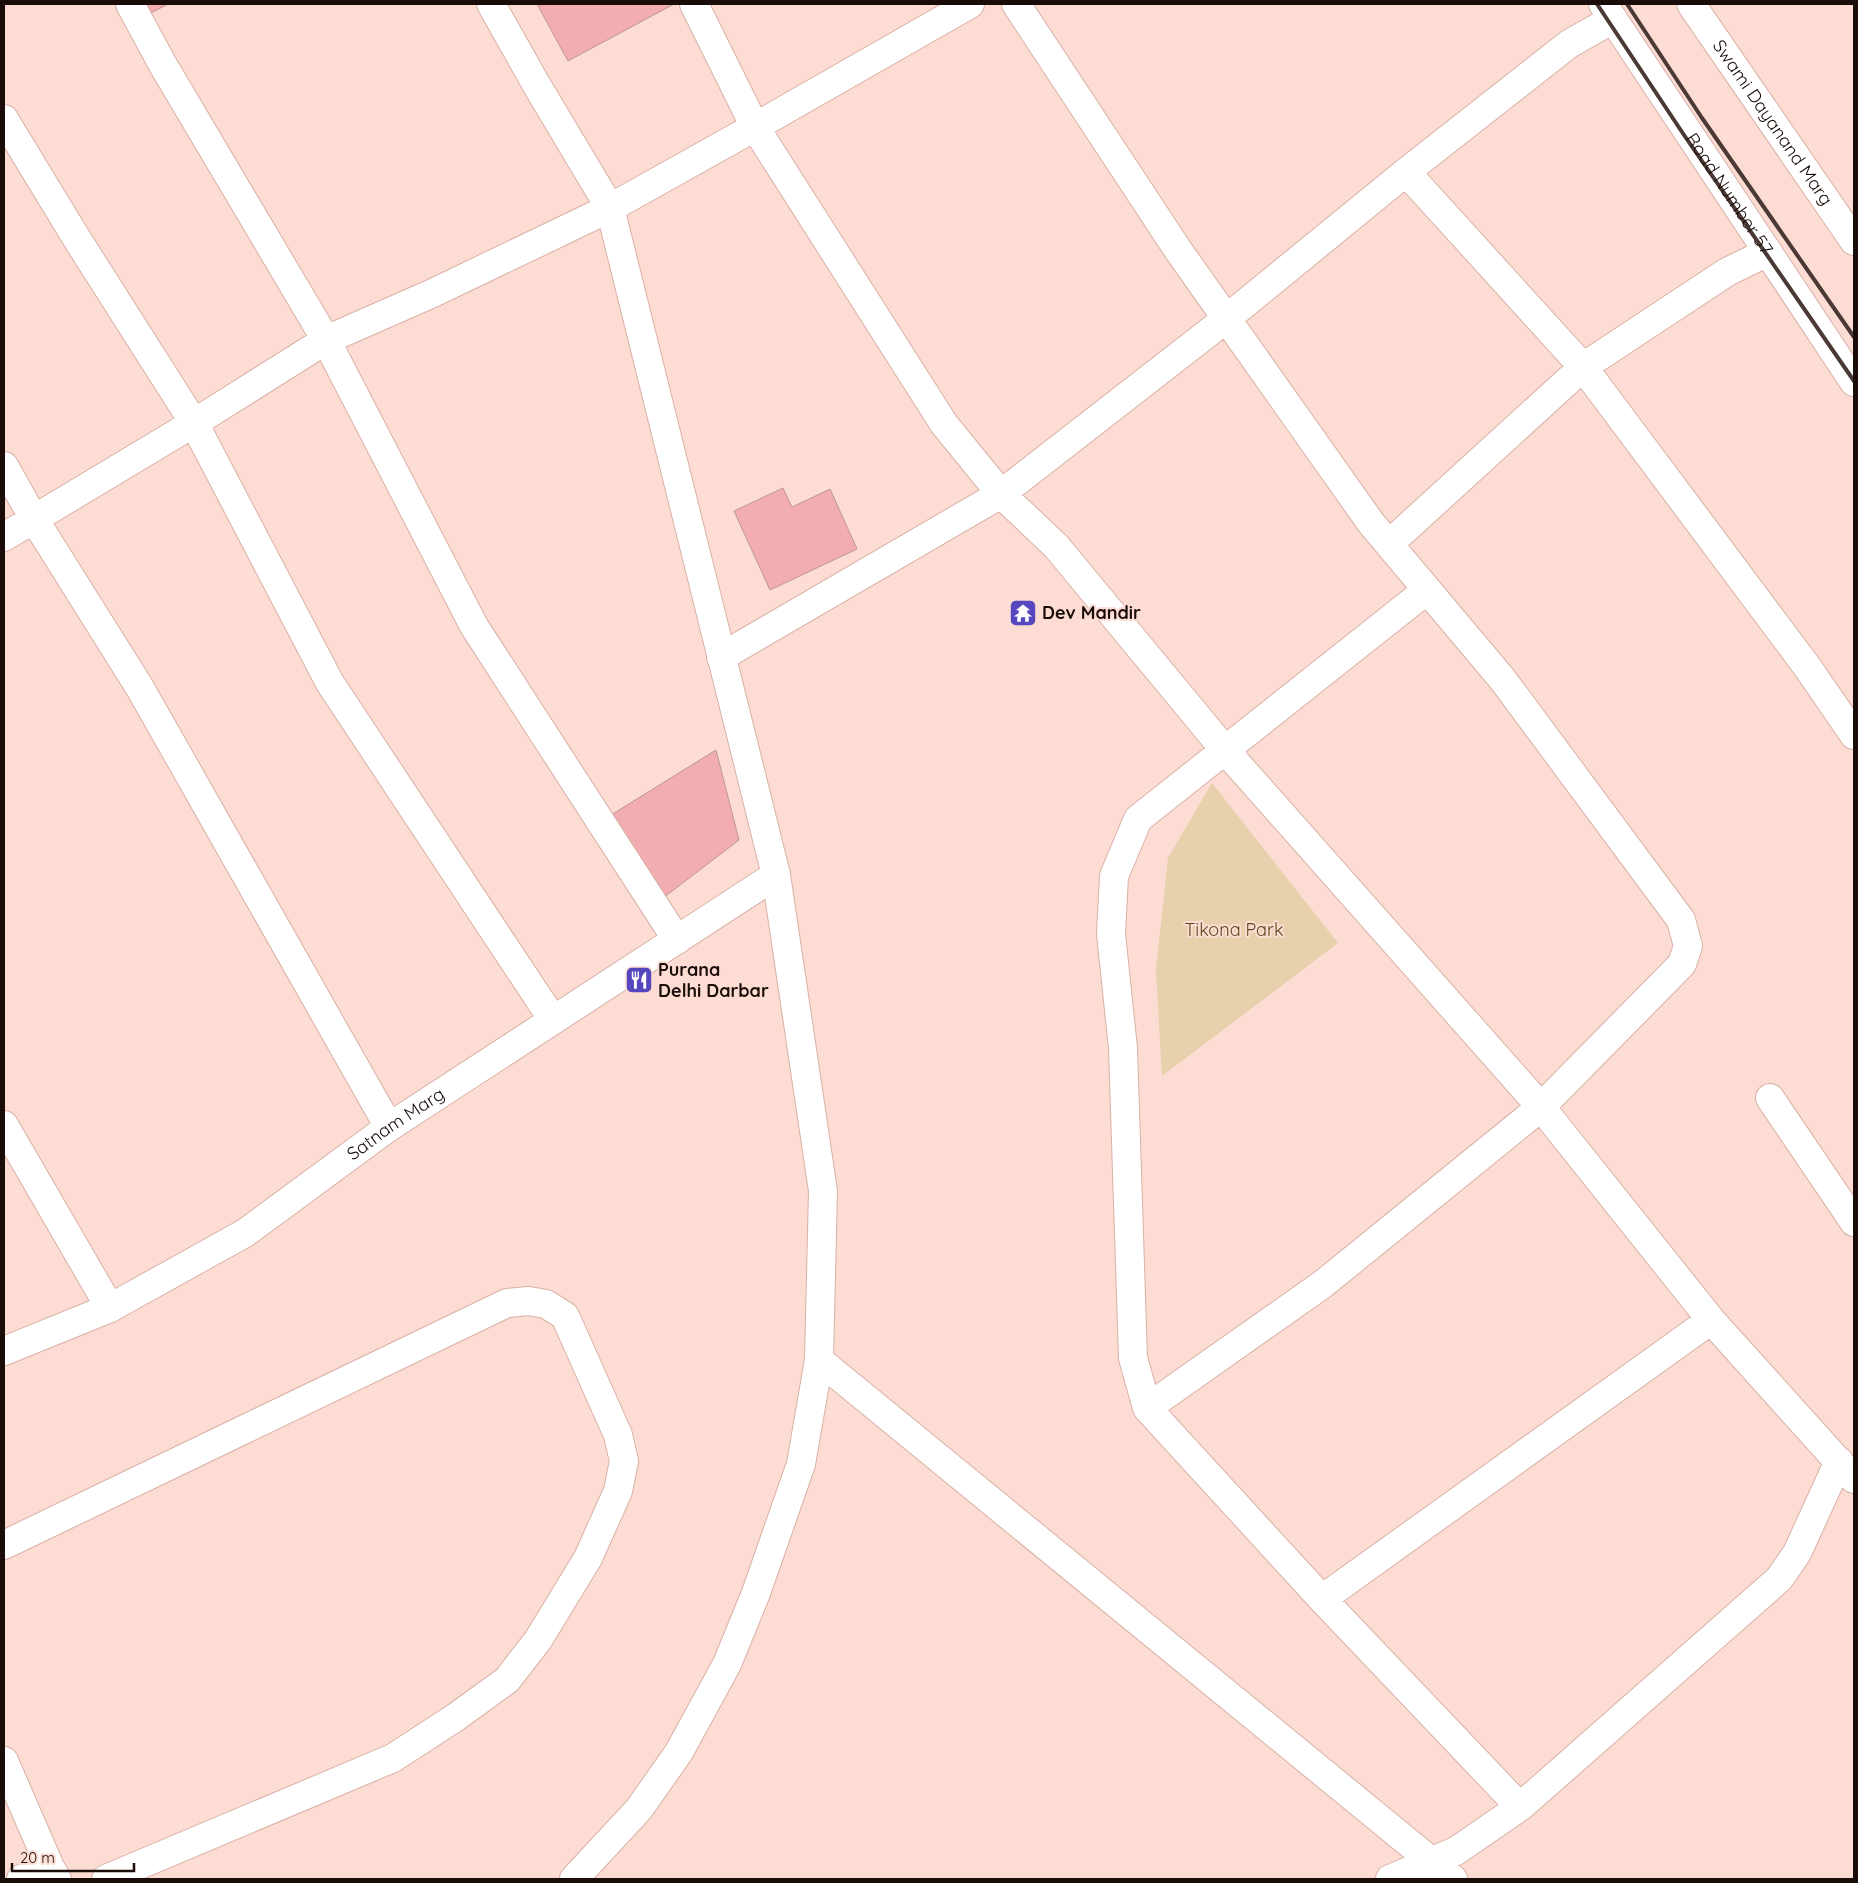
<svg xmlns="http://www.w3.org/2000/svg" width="1858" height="1883" viewBox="0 0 1858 1883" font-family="Quicksand,sans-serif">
	<rect width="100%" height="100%" fill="#fddcd3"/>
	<path fill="#e6d1ac" d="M1212,783L1338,943L1162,1076L1156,969L1168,858Z"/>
	<path fill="#f2adb2" stroke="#bd9598" d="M146,4H168L151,13Z
		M537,4H674L568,61Z
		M783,488L792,507L830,489L857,549L770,590L734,511Z
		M716,750L739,840L663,898L611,815Z"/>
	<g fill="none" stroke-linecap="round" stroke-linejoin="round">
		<g stroke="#d9b1a6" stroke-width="30">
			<path id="street" d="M130,4L163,65L326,340L474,626L677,940
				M694,4L755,127L944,424L1001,494L1056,546L1224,749L1541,1107L1711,1320L1854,1479
				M1016,4L1178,250L1371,523L1503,680L1681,920L1688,946L1682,964L1541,1107L1323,1284L1147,1408
				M4,119L77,239L194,423L330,683L553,1020
				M1406,172L1583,367L1808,668L1854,735
				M4,466L34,519L140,688L389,1127
				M4,537L194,423L326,340L433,293L610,208L755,127L970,4
				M1389,544L1583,367L1727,272L1768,252
				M1427,590L1138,819L1114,876L1111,934L1123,1048L1133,1358L1147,1408L1322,1599L1520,1807
				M721,657L1001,494L1226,319L1406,172L1569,44L1613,19
				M1770,1098L1854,1222
				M4,1125L110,1308
				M819,1360L1453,1879
				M4,1545L507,1303L529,1301L546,1304L565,1316L618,1435L624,1461L618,1491L588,1558L538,1640L507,1680L456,1717L393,1758L106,1879
				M1322,1599L1711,1320
				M4,1761L50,1867L57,1879
				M21,1879L50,1867
				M1390,1879L1456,1851L1520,1807L1779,1579L1797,1553L1839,1461"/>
		</g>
		<g stroke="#d9b1a6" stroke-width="30">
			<g id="secondary">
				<path d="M491,4L536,84L610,208L776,875L823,1191L819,1360L801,1464L756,1593L727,1664L679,1752L639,1809L574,1879"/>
				<path id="s1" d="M4,1351L110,1308L245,1233L389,1127L776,875"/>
			</g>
		</g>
		<g stroke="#d9b1a6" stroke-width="30">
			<g id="primary">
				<path id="s2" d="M1603,4L1854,382"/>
				<path id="s3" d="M1691,4L1854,241"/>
			</g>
		</g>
		<use href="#street" stroke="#fff" stroke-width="28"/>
		<use href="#secondary" stroke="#fff" stroke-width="28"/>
		<use href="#primary" stroke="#fff" stroke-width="28"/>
		<path stroke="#4a3934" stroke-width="4" d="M1597,4L1684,135L1854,381
			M1627,4L1702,118L1854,337"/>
	</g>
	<defs>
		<g id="temple-square" transform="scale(1.4375)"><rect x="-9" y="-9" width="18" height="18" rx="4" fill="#5747bf" stroke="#fddcd3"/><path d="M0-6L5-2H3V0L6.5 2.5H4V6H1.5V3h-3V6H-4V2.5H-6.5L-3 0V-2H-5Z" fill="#fff"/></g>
		<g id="restaurant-square" transform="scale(1.4375)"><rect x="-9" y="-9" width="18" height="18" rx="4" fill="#5747bf" stroke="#fddcd3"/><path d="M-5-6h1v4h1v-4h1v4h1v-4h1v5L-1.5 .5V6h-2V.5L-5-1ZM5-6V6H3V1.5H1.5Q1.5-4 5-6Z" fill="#fff"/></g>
	</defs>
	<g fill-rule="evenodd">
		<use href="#temple-square" x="1023" y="613"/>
		<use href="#restaurant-square" x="639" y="980"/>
	</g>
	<g text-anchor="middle" stroke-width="4" stroke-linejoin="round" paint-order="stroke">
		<g font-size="18" fill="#1a0d09" stroke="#fddcd3">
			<text dy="6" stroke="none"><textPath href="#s3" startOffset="144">Swami Dayanand Marg</textPath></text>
			<text dy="6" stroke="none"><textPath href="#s2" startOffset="228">Road Number 57</textPath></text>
			<text dy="6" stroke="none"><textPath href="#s1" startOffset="455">Satnam Marg</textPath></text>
		</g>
		<g font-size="18" font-weight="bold" fill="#1a0d09" stroke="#fddcd3" text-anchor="start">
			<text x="1042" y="619">Dev Mandir</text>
			<text x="658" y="976">Purana<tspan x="658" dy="21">Delhi Darbar</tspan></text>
		</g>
		<g font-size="18" fill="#5c451a" stroke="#fddcd3">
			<text x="1234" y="936">Tikona Park</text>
		</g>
	</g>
	<rect width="1858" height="1883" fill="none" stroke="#1a0d09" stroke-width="10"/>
	<path d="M12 1863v8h122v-8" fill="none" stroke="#1a0d09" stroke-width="2.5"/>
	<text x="20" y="1863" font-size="15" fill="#1a0d09" stroke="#fddcd3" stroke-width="4" paint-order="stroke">20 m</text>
</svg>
